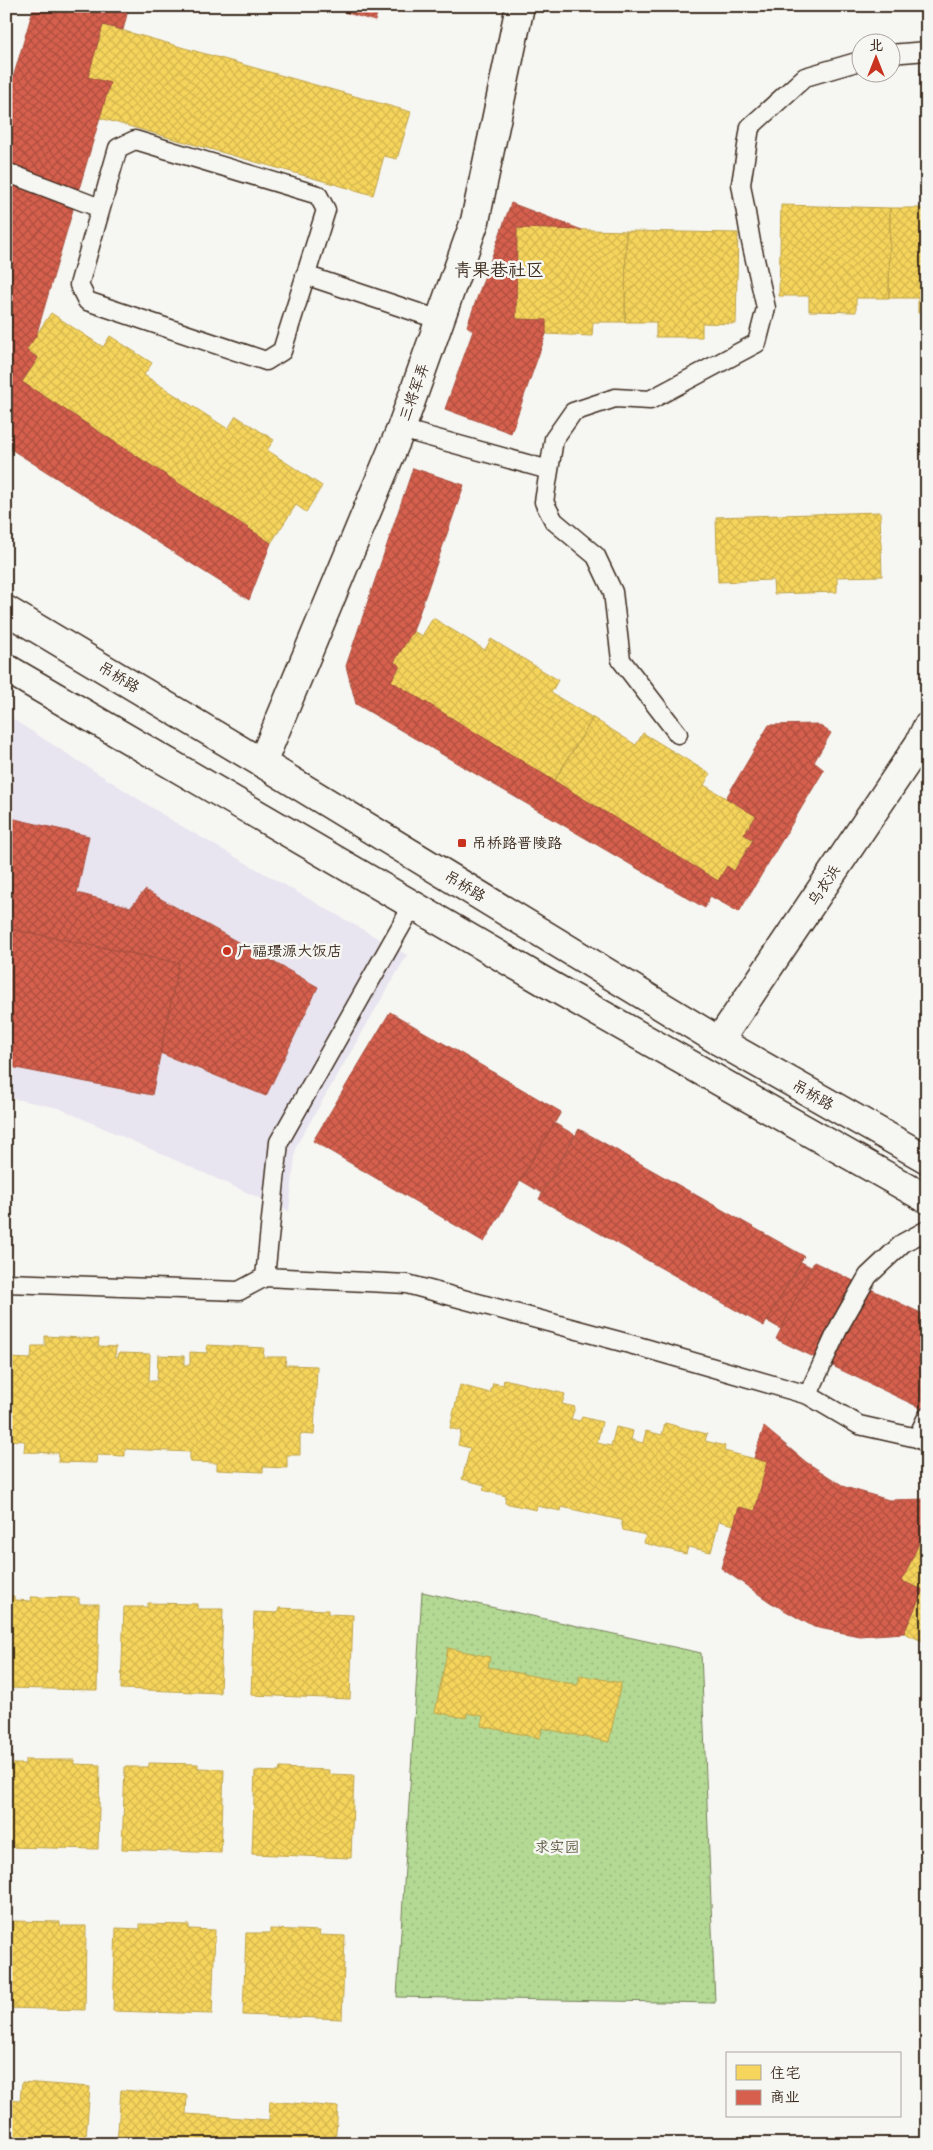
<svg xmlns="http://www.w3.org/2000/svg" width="933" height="2150" viewBox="0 0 933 2150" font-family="'Gochi Hand','LXGW WenKai TC',sans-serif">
	<defs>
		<pattern id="park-dots" width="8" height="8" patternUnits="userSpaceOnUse" patternTransform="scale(1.25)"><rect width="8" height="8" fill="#b3d994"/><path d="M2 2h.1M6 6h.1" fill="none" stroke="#9bba7f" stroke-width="1.8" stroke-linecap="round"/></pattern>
		<pattern id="homes-cross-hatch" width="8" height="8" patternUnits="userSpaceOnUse" patternTransform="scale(1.25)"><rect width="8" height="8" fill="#f6d55c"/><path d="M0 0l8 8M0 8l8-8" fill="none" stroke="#d4b750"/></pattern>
		<pattern id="shops-cross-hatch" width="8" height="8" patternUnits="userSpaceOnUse" patternTransform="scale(1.25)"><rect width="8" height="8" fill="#d6604d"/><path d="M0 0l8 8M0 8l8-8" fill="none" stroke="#af4f3f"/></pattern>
	</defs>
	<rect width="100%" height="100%" fill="#f6f6f2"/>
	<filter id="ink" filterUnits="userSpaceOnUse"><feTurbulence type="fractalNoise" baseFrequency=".02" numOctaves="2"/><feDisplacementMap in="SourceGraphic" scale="10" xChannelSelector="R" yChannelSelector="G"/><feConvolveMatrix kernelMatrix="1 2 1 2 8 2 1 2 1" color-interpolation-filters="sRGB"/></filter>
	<g filter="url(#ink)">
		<path fill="#e8e4f0" d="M6,715L176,823L407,955L296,1146L289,1211L59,1108L6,1097Z"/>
		<path fill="url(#park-dots)" stroke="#778259" d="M422,1592L701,1653L715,2003L397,1997Z"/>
		<path fill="url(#homes-cross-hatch)" stroke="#bea249" d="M103,25L411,112L397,159L384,156L373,195L100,118L110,83L88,77Z
			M781,205L890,208L889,298H856V312L809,311V296H779Z
			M890,208H927V313H918V298H889Z
			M517,228L626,231L625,322H593L592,336L546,334V320L516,319Z
			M626,231L738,233L736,324L702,323V337H656V322H625Z
			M51,313L103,347L110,336L152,363L144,375L228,429L236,416L274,440L267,450L322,486L306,512L296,505L271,543L22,382L38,358L26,350Z
			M880,512L882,576L837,577V592L774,594L773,580L718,582L716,517Z
			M433,618L485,650L491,639L558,680L551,693L593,718L554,781L391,681L400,666L394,662L413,631L422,636Z
			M593,718L636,745L643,733L710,774L704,785L756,816L744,834L753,840L734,871L727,866L718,881L554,781Z
			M45,1336L99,1339L98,1346L116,1347L115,1357H118L119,1353L150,1354L149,1381H157L158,1355L184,1356V1365H190V1352L207,1353V1345L264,1348L263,1357H286L285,1365L317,1366L314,1435L300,1434V1455H287V1468L263,1467V1472L217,1470V1463L190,1462V1452L125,1449V1456L97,1455L96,1463L58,1462L59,1453L24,1452L25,1441L6,1440V1358L31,1359L32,1346H45Z
			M504,1379L565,1394L562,1404L575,1407L571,1419L580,1421L582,1417L602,1422L597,1443L611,1446L616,1427L633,1431L631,1440L643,1443L646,1431L662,1435L665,1423L707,1434L705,1441L725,1446L724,1451L767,1462L755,1511L739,1507L734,1525L719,1521L711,1552L688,1547L686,1554L644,1543L646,1535L623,1530L621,1520L562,1507L561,1511L537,1506L536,1510L505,1503L506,1496L483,1490L485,1485L462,1479L470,1448L458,1445L461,1431L450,1428L460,1385L490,1393L493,1383L503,1385Z
			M923,1534L927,1535V1643L904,1633L923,1590L902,1581Z
			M6,1596H14V1600L32,1601L31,1597L79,1598V1604H99L97,1690L6,1688Z
			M148,1603L197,1604V1609H223L220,1693L121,1689L124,1607H148Z
			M279,1608L328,1610V1614L353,1615L350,1699L251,1695L254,1612L278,1613Z
			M448,1648L490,1657L488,1667L578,1685L580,1675L621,1683L609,1742L542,1728L540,1738L481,1726L483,1716L467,1713L466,1718L435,1712Z
			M25,1760H74V1764L100,1765L98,1849L6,1847V1764H25Z
			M149,1763L198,1764V1768L224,1769L221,1853L122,1849L125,1767H149Z
			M280,1768L329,1770V1774L354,1775L351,1858L252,1854L255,1771L279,1772Z
			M11,1921L60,1922V1926H86L85,2010L6,2008V1925H11Z
			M140,1924L189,1925V1929L215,1930L212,2014L113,2011L116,1928L140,1929Z
			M270,1929L320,1931L319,1935L345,1936L342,2019L243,2015L246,1933H270Z
			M22,2082L90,2087L86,2137H96L95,2144H6V2099L20,2100Z
			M121,2090L187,2095L186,2114L269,2120L270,2101L338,2107L335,2144H117Z"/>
		<path fill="url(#shops-cross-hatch)" stroke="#a8503f" d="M34,6H129L123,30L103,25L88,77L110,83L36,336L26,350L38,358L22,382L271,543L249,600L6,446V102Z
			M323,6H379L375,21Z
			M511,203L582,230L517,228L516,319L546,320V334L511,433L445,409L473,331L467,326Z
			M413,468L464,485L413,631L394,662L400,666L391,681L718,881L727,866L734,871L753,840L744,834L756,816L726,798L769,725L817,724L831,733L814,762L824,770L739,912L710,896L705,908L356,704L346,666Z
			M6,817L89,836L77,893L131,907L145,890L318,987L266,1096L160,1053L179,963L6,928Z
			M6,928L179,963L152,1095L6,1066Z
			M390,1012L561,1112L484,1242L313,1141Z
			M554,1123L575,1135L542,1193L520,1180Z
			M579,1129L804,1256L764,1326L539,1199Z
			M801,1262L811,1267L781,1329L767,1321Z
			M814,1262L927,1316V1411L776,1339Z
			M764,1427L806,1462L845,1487L889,1500L927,1499V1535L923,1534L902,1581L923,1590L904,1633L859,1636L814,1627L770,1602L721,1568L739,1507L755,1511L767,1462L754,1458Z"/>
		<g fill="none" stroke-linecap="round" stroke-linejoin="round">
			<g stroke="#3b2a1e" stroke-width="21">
				<path id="lane" d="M890,54L927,51
					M135,140L318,195L326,210L282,351L266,361L87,301L79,285L118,148Z
					M6,172L100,208
					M305,275L440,320
					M401,429L549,470
					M678,734L621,660L613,592L596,556L554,521L544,502L554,439L573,412L615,398L650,400L757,343L766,308L751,242L741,184L750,127L805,77L860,61
					M265,1277L407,1284L641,1347L808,1395L859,1425L917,1438L927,1443
					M6,1283L239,1291L265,1277L279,1142L413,905
					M808,1395L840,1325L868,1276L903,1243L927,1230
					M917,1438L927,1417"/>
			</g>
			<g stroke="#3b2a1e" stroke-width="31">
				<path id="street" d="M262,763L401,429L475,221L520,6
					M719,1041L919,744L927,727"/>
			</g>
			<g stroke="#3b2a1e" stroke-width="31">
				<path id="secondary" d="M6,610L262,763L719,1041L927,1159
					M6,668L550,985L927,1199"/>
			</g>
			<use href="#lane" stroke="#f6f6f2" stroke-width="18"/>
			<use href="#street" stroke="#f6f6f2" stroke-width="28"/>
			<use href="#secondary" stroke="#f6f6f2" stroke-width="28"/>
		</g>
	</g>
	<g fill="#c8321e" stroke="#f6f6f2" stroke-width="2">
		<rect x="457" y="838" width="10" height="10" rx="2.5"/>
		<circle cx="227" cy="951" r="5"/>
	</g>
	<g text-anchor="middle" stroke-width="5" stroke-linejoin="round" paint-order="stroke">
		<g font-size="15" fill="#3b2a1e" stroke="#f6f6f2">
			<text transform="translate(414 392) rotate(-70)" y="5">三将军弄</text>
			<text transform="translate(119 677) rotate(31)" y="5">吊桥路</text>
			<text transform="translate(824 885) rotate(-56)" y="5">乌衣浜</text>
			<text transform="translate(465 886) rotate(31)" y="5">吊桥路</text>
			<text transform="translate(813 1095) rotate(30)" y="5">吊桥路</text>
		</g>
		<g font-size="15" fill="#3b2a1e" stroke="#f6f6f2" text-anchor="start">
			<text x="472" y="848">吊桥路晋陵路</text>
			<text x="237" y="956">广福璟源大饭店</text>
		</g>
		<g font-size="15" fill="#59563c" stroke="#f6f6f2">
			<text x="557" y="1852">求实园</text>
		</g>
		<g font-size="18" fill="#3b2a1e" stroke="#f6f6f2">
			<text x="499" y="276">青果巷社区</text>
		</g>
	</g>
	<rect width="933" height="2150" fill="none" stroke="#f6f6f2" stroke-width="25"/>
	<rect x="12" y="12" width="908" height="2125" fill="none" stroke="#3b2a1e" stroke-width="2" filter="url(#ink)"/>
	<rect x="726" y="2052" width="175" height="65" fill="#f6f6f2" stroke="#aba49d"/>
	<rect x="736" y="2065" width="25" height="15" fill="#f6d55c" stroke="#aba49d"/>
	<text x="770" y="2078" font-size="15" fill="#3b2a1e">住宅</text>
	<rect x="736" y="2090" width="25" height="15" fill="#d6604d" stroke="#aba49d"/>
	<text x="770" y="2102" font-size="15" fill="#3b2a1e">商业</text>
	<g transform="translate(876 58)"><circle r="24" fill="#f6f6f2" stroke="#aba49d"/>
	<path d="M0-4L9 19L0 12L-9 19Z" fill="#c8321e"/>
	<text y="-8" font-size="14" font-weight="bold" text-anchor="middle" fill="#3b2a1e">北</text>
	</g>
</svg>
